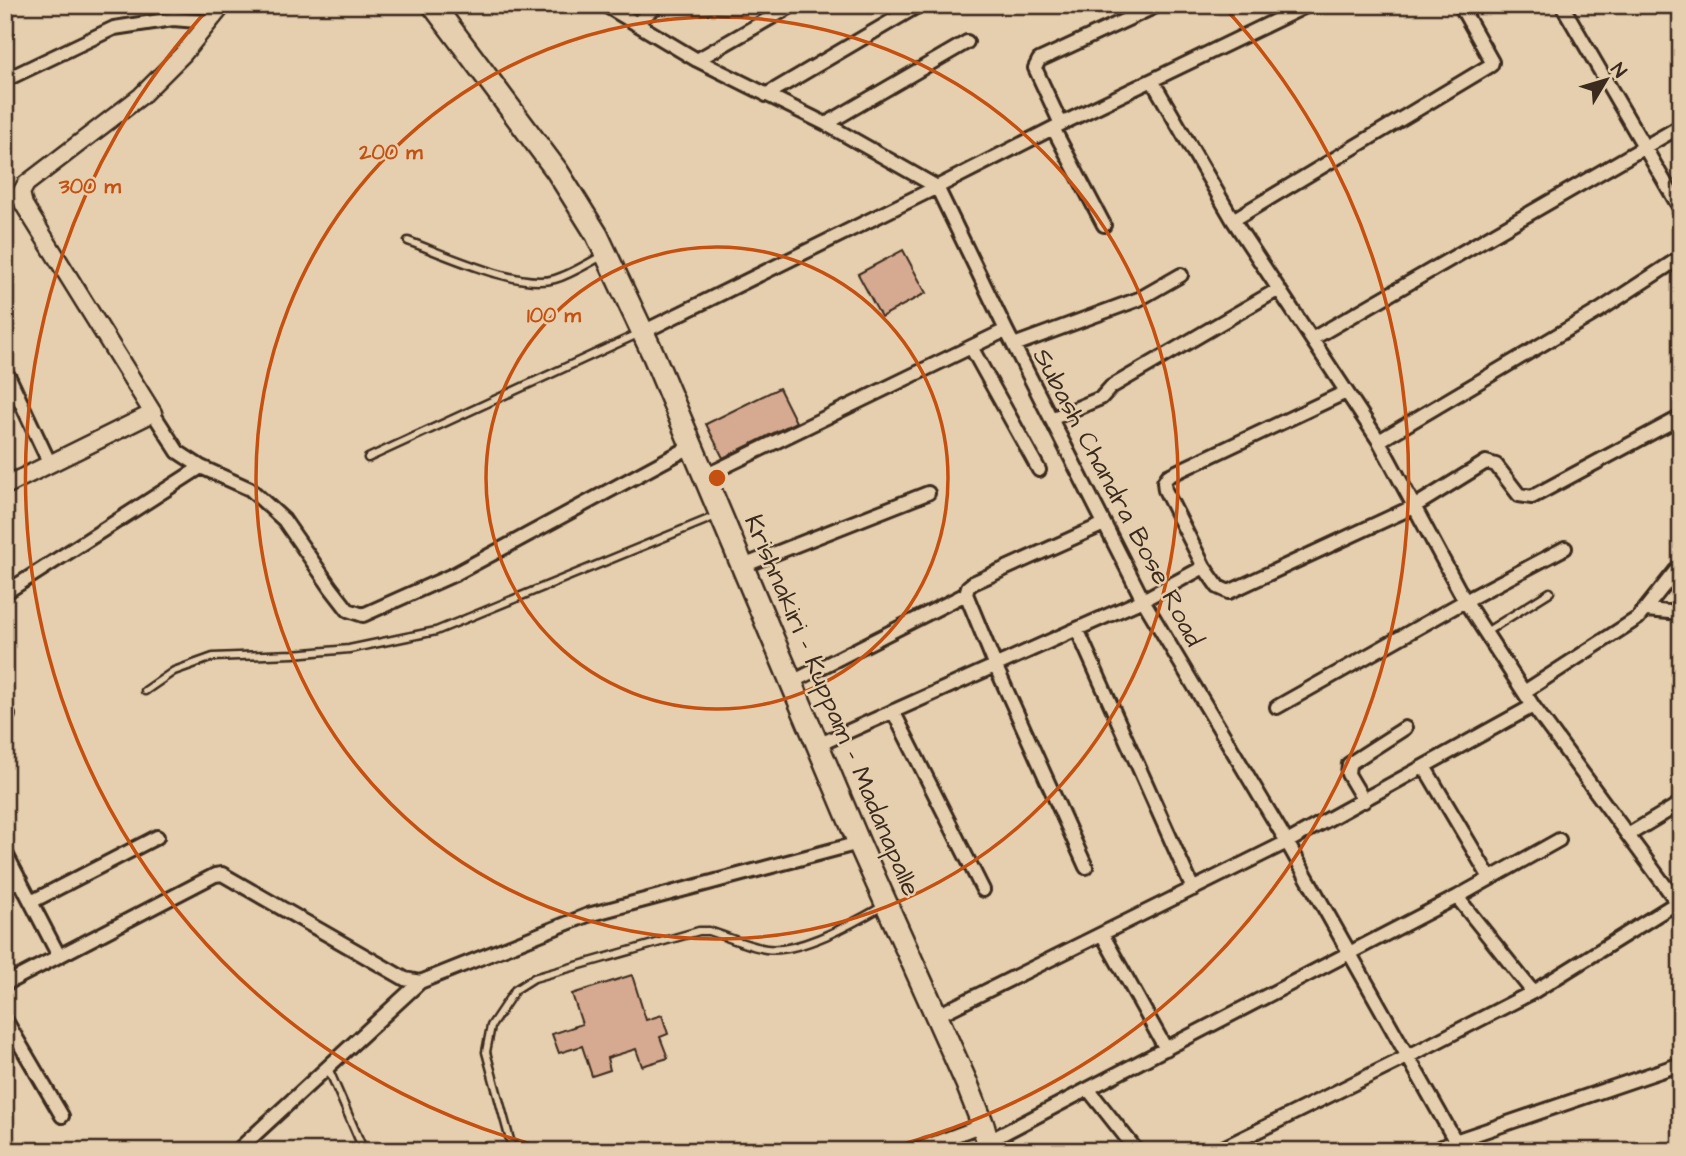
<svg xmlns="http://www.w3.org/2000/svg" width="1686" height="1156" viewBox="0 0 1686 1156" font-family="'Architects Daughter',sans-serif">
	<rect width="100%" height="100%" fill="#e6cfae"/>
	<filter id="ink" filterUnits="userSpaceOnUse"><feTurbulence type="fractalNoise" baseFrequency=".0143" numOctaves="2"/><feDisplacementMap in="SourceGraphic" scale="14" xChannelSelector="R" yChannelSelector="G"/><feConvolveMatrix kernelMatrix="1 2 1 2 8 2 1 2 1" color-interpolation-filters="sRGB"/></filter>
	<g filter="url(#ink)">
		<path fill="#d5aa90" stroke="#3b2a1e" stroke-width="2" d="M903,250L926,293L881,317L858,274Z
			M779,388L796,422L723,458L706,424Z
			M632,975L646,1020L662,1015L668,1034L660,1037L668,1058L642,1066L636,1049L607,1058L610,1070L592,1076L582,1046L559,1053L552,1034L582,1024L572,994Z"/>
		<g fill="none" stroke-linecap="round" stroke-linejoin="round">
			<g stroke="#3b2a1e" stroke-width="11">
				<path id="service" d="M5,199L20,193
					M408,241C444,254 520,290 555,279C572,274 588,263 604,255
					M368,458L640,333
					M1486,632L1550,592
					M145,691L174,671L213,657L293,654L349,649L436,631L716,516
					M328,1068L364,1151
					M513,1151L486,1052L491,1026L515,990L534,978L699,931H709C728,937 747,946 766,949C799,954 854,923 883,906"/>
			</g>
			<g stroke="#3b2a1e" stroke-width="18">
				<path id="minor" d="M605,5L697,60L826,124L937,187L1006,330L1143,600L1287,842L1461,1151
					M1562,5L1681,210
					M636,24L657,5
					M697,60L793,5
					M5,80L114,28L173,19L209,22
					M766,95L919,5
					M826,124L967,42
					M1061,124L1035,68L1039,60L1158,5
					M1053,128L1104,225
					M1233,220L1491,65L1492,62L1460,5
					M643,332L937,187L1061,124L1308,5
					M1312,339L1681,126
					M1014,345L1139,299L1181,275
					M971,347L1039,470
					M9,377L50,464
					M153,413L178,452L201,467L250,489L284,520L331,588L348,610L363,615L455,574L692,446
					M1051,419L1101,398L1111,387L1279,289
					M1379,441L1600,310L1681,257
					M705,476L1006,330
					M743,566L928,493
					M1204,567L1165,490L1164,482L1168,476L1346,392
					M5,593L201,467
					M1646,610L1681,613
					M1077,629L1143,600L1204,567L1218,587L1229,592L1415,506L1486,462L1496,465L1519,495L1532,497L1681,417
					M792,682L966,594
					M1524,692L1638,618L1681,564
					M1533,706L1677,902
					M1277,707L1465,601L1565,548
					M893,711L983,890
					M5,716L8,715
					M818,745L1077,629L1193,889
					M1425,768L1490,878
					M1364,801L1348,774L1349,764L1405,728
					M1628,835L1681,803
					M5,852L59,956L215,875L222,874L405,979L420,982L588,915L859,843
					M1086,867L996,667L966,594L968,587L973,583L1104,524
					M5,888L20,880
					M1457,897L1533,992L1681,900
					M31,902L157,837
					M1102,934L1166,1049
					M5,984L59,956
					M936,1016L1287,842L1533,706L1465,601L1379,441L1233,220L1153,82
					M5,1019L62,1116
					M987,1142L1088,1089
					M237,1151L420,982
					M913,1151L983,1125
					M1137,1151L1088,1089L1457,897L1559,840
					M1217,1151L1407,1057L1533,992
					M1434,1151L1455,1141L1681,1064"/>
			</g>
			<g stroke="#3b2a1e" stroke-width="21">
				<path id="tertiary" d="M5,486L153,413L24,205L21,193L26,184L141,96L184,53L223,5"/>
			</g>
			<g stroke="#3b2a1e" stroke-width="26">
				<path id="primary" d="M433,5L557,171L597,235L653,354L859,843L967,1084L983,1125L990,1151"/>
			</g>
			<use href="#service" stroke="#e6cfae" stroke-width="6"/>
			<use href="#minor" stroke="#e6cfae" stroke-width="12"/>
			<use href="#tertiary" stroke="#e6cfae" stroke-width="16"/>
			<use href="#primary" stroke="#e6cfae" stroke-width="21"/>
		</g>
	</g>
	<g fill="none" stroke="#c55010" stroke-width="3.5">
		<circle cx="717" cy="478" r="231"/>
		<circle cx="717" cy="478" r="461"/>
		<path d="M550 1149A692 692 0 0 1 211 6M1223 6A692 692 0 0 1 884 1149"/>
	</g>
	<g text-anchor="middle" stroke-width="5" stroke-linejoin="round" paint-order="stroke">
		<g font-size="26" fill="#3b2a1e" stroke="#e6cfae">
			<text transform="translate(1119 497) rotate(62)" y="9">Subash Chandra Bose Road</text>
			<text transform="translate(833 705) rotate(67)" y="9">Krishnakiri - Kuppam - Madanapalle</text>
		</g>
	</g>
	<circle cx="717" cy="478" r="10" fill="#c55010" stroke="#e6cfae" stroke-width="3.5"/>
	<g font-size="21" text-anchor="middle" font-weight="bold" fill="#c55010" stroke="#e6cfae" stroke-width="5" stroke-linejoin="round" paint-order="stroke">
		<text x="391" y="159">200 m</text>
		<text x="90" y="193">300 m</text>
		<text x="554" y="322">100 m</text>
	</g>
	<rect width="1686" height="1156" fill="none" stroke="#e6cfae" stroke-width="28"/>
	<rect x="14" y="14" width="1658" height="1128" fill="none" stroke="#3b2a1e" stroke-width="2.5" filter="url(#ink)"/>
	<g transform="translate(1606 80) rotate(52)" stroke="#e6cfae" stroke-width="5" paint-order="stroke">
	<path d="M0-5L12 26L0 18L-12 26Z" fill="#3b2a1e"/>
	<text y="-10" font-size="19" font-weight="bold" text-anchor="middle" fill="#3b2a1e">N</text>
	</g>
</svg>
